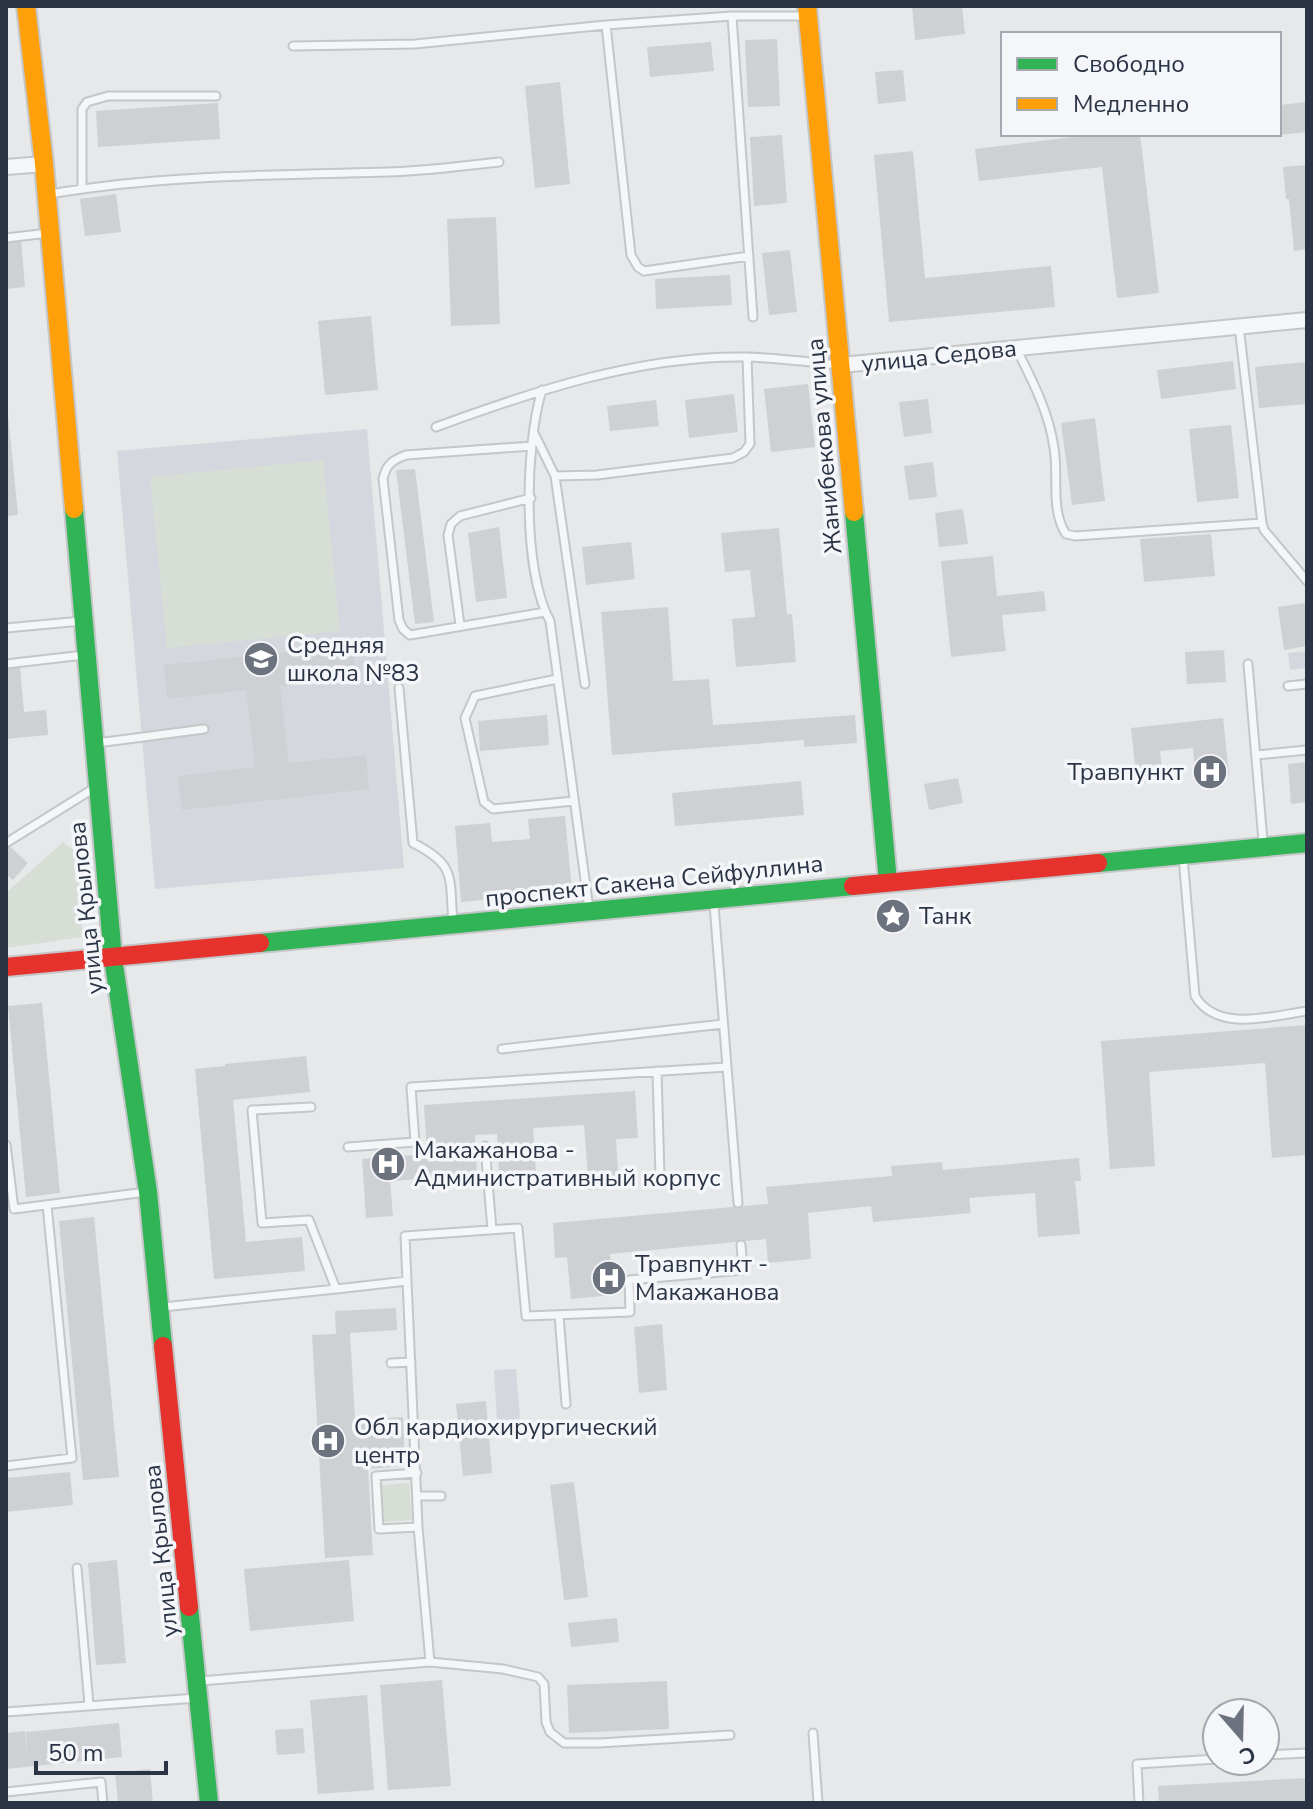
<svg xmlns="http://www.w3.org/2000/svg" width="1313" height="1809" viewBox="0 0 1313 1809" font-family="'Nunito Sans',sans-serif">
	<rect width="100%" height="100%" fill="#e6e8ea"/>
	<path fill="#d4d7dd" d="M367,429L404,868L155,889L117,451Z
		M1307,651V668L1290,670L1288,653Z
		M516,1369L520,1419L497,1421L494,1370Z"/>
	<path fill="#d6ded6" d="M323,460L340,631L167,648L150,477Z
		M63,842L76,852L83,937L6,948V893Z
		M409,1483L412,1520L384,1522L381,1485Z"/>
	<path fill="#ced0d3" d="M912,6H962L965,34L915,40Z
		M777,39L780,106L748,107L745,40Z
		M711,42L714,71L650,77L647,47Z
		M903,70L906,101L878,104L875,72Z
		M560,82L570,184L535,188L525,86Z
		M1307,102V132L1279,135V105Z
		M218,103L220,139L98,147L96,111Z
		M1097,134H1140L1159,293L1117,298L1102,167L979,181L975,149Z
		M782,135L787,203L754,206L750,137Z
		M913,151L925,278L1051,266L1055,307L889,322L874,155Z
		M1307,165V249L1294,251L1289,199H1286L1283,167Z
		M116,194L121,232L85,236L80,199Z
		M496,217L500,324L451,326L447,219Z
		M21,239L25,287L6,289V240Z
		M790,250L797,312L769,315L762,253Z
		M730,275L732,305L656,309L655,279Z
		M371,316L378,390L325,395L318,321Z
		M1233,361L1236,389L1161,399L1157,370Z
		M1307,362V404L1259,408L1255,367Z
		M808,384L815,447L771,452L764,389Z
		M734,394L738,432L689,438L685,400Z
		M928,399L932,433L904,437L899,402Z
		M656,400L659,426L610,431L607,406Z
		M6,414H8L18,515L6,516Z
		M1095,418L1105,501L1072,505L1061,423Z
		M1231,425L1239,498L1197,502L1189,429Z
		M933,462L937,497L909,500L904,466Z
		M415,469L434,622L415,624L396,470Z
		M963,509L968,544L939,547L935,513Z
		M499,527L507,598L476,602L468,533Z
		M779,528L787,614H792L796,662L736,667L732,619L755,617L750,570L725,572L721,533Z
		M1211,534L1215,576L1144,582L1140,539Z
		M631,542L635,579L586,585L582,547Z
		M993,556L997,596L1044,591L1046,611L1002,615L1006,651L951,657L941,561Z
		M1305,603L1307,646L1284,650L1278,607Z
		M668,607L673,681L709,679L713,725L855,715L857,743L804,747V740L612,755L601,612Z
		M353,645L356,678L280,686L289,763L366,755L369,789L182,810L178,776L255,767L246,690L167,699L164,665Z
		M1224,650L1226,682L1187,684L1185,652Z
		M20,667L24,712L46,710L48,735L6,739V668Z
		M547,715L549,745L480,751L478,721Z
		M1223,718L1229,775L1196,779L1193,748L1160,751L1163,780L1137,783L1131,728Z
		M1307,762V802L1291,804L1288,764Z
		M958,778L963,803L929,810L924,784Z
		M801,781L804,815L675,826L672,793Z
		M565,816L572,892L461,902L455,826L490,823L492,842L530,839L528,819Z
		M6,843L28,863L13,880L6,874Z
		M42,1003L60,1193L26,1197L8,1006Z
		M1307,1025V1155L1272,1158L1265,1063L1149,1072L1155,1166L1110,1169L1101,1041Z
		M306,1056L310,1092L233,1100L246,1242L302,1237L305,1271L214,1279L195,1069L225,1066V1064Z
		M635,1091L638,1138L616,1139L619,1188L589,1190L584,1125L533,1128L536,1172L499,1174L497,1134L475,1135L477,1175L390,1181L393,1216L366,1218L362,1159L427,1154L424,1105Z
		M1079,1158L1081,1181H1075L1080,1234L1038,1237L1035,1193L969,1198L971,1213L873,1222L871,1206L808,1213L811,1259L768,1263L766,1239L610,1254L613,1295L571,1299L567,1257L555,1258L553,1223L768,1204L766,1187L892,1176L891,1166L942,1162L943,1170Z
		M94,1217L119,1477L83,1480L59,1221Z
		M396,1308L397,1330L350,1333L355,1420L403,1417L405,1466L368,1469L373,1555L325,1558L312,1335L336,1334L335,1311Z
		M662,1324L667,1390L639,1393L634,1327Z
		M486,1401L492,1473L463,1476L456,1404Z
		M70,1472L73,1505L6,1512V1478Z
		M574,1482L588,1597L564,1600L550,1485Z
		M117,1560L126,1663L96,1665L88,1563Z
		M349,1560L354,1621L250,1631L244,1569Z
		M617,1618L619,1642L571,1647L568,1623Z
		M442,1680L451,1786L388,1790L380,1685Z
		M667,1681L669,1729L569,1733L567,1685Z
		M367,1695L374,1790L318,1794L310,1700Z
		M119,1723L122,1757L6,1769V1733L25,1731L27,1754L26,1732Z
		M303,1728L305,1753L277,1755L275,1730Z
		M150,1769L153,1803H118L115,1773Z
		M1307,1778V1802L1159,1803L1158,1786Z"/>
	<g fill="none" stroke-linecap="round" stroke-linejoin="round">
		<g stroke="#c4c6c8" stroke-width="11">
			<path id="lane" d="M732,16L753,317
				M606,25L631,255L638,267L644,271L749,256
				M293,46L415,44L606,25L732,16H805
				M82,188V109L87,102L108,96H216
				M50,194C162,175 276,175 388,172C425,171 462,166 499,162
				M6,238L48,233
				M1239,326L1262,523L1264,530L1307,581
				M1016,348C1032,380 1049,412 1054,448C1059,476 1050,510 1066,534L1075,536L1262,523
				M542,390C525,445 522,570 550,621L589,909
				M436,427C534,391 641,355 747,357C778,358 809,362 840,365
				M534,433L555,476L585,684
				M532,446L406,455C393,460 386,464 383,479L399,620L403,629L410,635L545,612
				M555,476L597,475L733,458L744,452L750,444L747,357
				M460,625L448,535L451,524L460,516L531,498
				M6,628L82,621
				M6,664L84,655
				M1248,664L1263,841
				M557,679L475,696L465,718L484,802L493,809L574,801
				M1288,686L1307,684
				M399,688L413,843C457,865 449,877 453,922
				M97,743L204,729
				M1256,755L1307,750
				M6,843L96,787
				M1183,857L1195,996C1217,1033 1272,1016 1307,1011
				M714,905L738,1203
				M502,1049L723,1024
				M657,1071L660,1176
				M6,1145L14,1209L146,1192
				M485,1146L492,1230
				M348,1147L415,1142L411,1087L727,1067
				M407,1281L405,1236L518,1228L526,1316L630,1312L629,1280L743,1270L741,1245
				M163,1307L336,1289
				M559,1315L566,1404
				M391,1363L411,1362
				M6,1466L72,1458L47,1205
				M417,1473L376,1476L379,1529L418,1527
				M417,1496H441
				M77,1568L89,1705
				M430,1662L503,1669L538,1677L544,1684L546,1722L550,1732L564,1743H599L730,1735
				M200,1681L430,1662L418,1527L407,1281L336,1289L309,1220L262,1223L252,1110L311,1107
				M6,1712L197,1698
				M813,1733L818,1803
				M1265,1755L1307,1753
				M6,1792L101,1782L103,1803
				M1139,1803L1137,1764L1217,1759"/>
		</g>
		<g stroke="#c4c6c8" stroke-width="18">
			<path id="street" d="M6,167L44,164
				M841,365L1307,320"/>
		</g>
		<g stroke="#c4c6c8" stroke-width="22">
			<path id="fast" d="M74,509L113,958L148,1192L163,1346
				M854,512L888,882
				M1098,863L1307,843
				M260,943L853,886
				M189,1607L209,1803"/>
		</g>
		<g stroke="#c4c6c8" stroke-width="22">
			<path id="slow" d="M26,6L44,164L74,509
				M807,6L854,512"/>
		</g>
		<g stroke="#c4c6c8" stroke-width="22">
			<path id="jam" d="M853,886L1098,863
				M6,967L260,943
				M163,1346L189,1607"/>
		</g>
		<use href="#lane" stroke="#f5f6f7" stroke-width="7"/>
		<use href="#street" stroke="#f5f6f7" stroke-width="14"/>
		<use href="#fast" stroke="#30b455" stroke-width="18"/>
		<use href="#slow" stroke="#ff9f0a" stroke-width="18"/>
		<use href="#jam" stroke="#e5322d" stroke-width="18"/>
	</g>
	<defs>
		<g id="school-disc" transform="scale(1.8)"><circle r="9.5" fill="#6c737f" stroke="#f4f6f9"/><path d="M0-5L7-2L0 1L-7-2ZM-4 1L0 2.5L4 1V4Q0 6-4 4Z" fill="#fff"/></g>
		<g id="hospital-disc" transform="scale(1.8)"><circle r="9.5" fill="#6c737f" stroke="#f4f6f9"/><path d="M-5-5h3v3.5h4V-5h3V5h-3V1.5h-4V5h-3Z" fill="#fff"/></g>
		<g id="sight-disc" transform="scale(1.8)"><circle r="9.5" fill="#6c737f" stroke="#f4f6f9"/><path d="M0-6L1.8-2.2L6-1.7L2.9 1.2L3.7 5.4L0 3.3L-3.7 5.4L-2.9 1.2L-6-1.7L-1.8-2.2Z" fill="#fff"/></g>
	</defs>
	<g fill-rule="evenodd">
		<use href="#school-disc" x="261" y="659"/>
		<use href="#hospital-disc" x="1210" y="772"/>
		<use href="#sight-disc" x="893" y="916"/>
		<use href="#hospital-disc" x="388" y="1164"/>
		<use href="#hospital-disc" x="609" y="1278"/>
		<use href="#hospital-disc" x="328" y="1441"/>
	</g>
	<g text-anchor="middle" stroke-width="7" stroke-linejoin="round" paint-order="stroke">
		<g font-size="24" fill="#2b3445" stroke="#f4f6f9">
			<text transform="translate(939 356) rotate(-6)" y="8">улица Седова</text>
			<text transform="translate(824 446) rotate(-95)" y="8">Жанибекова улица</text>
			<text transform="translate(654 881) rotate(-6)" y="8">проспект Сакена Сейфуллина</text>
			<text transform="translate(86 908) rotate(-96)" y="8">улица Крылова</text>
			<text transform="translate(161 1551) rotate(-96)" y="8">улица Крылова</text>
		</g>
		<g font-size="24" fill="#2b3445" stroke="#f4f6f9" text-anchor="start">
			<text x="287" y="653">Средняя<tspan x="287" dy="28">школа №83</tspan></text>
			<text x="1184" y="780" text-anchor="end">Травпункт</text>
			<text x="919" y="924">Танк</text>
			<text x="414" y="1158">Макажанова -<tspan x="414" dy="28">Административный корпус</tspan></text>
			<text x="635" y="1272">Травпункт -<tspan x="635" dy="28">Макажанова</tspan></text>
			<text x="354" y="1435">Обл кардиохирургический<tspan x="354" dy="28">центр</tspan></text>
		</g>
	</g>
	<rect width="1313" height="1809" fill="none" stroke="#2b3445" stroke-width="16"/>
	<rect x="1001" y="32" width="280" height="104" fill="#f4f6f9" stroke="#a4a8b1" stroke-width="2"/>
	<rect x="1017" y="58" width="40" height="12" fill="#30b455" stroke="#a4a8b1" stroke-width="2"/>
	<text x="1073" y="72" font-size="24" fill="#2b3445">Свободно</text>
	<rect x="1017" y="98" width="40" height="12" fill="#ff9f0a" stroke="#a4a8b1" stroke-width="2"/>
	<text x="1073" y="112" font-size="24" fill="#2b3445">Медленно</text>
	<g transform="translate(1241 1737) rotate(160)"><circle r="38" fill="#f4f6f9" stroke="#a4a8b1" stroke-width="2"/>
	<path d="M0-6L14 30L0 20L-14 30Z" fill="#6c737f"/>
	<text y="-12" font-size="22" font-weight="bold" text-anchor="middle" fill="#2b3445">С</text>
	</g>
	<path d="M36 1761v12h130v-12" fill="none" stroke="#2b3445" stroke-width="4"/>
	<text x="48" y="1761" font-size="24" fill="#2b3445" stroke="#f4f6f9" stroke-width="6" paint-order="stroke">50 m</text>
</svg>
